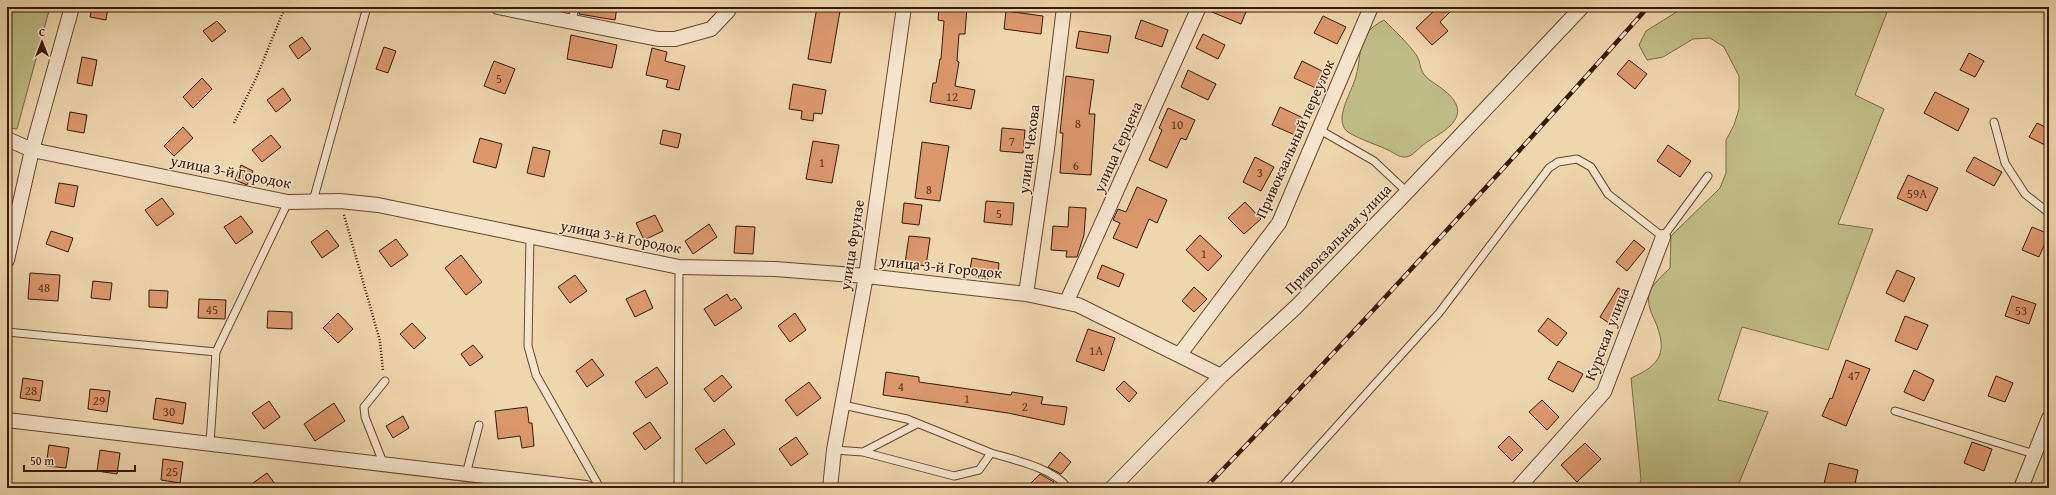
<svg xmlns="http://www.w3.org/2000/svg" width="2056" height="495" viewBox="0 0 2056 495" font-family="'Gentium Book Plus',serif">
	<rect width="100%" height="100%" fill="#eed6ad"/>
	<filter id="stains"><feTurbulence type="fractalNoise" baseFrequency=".005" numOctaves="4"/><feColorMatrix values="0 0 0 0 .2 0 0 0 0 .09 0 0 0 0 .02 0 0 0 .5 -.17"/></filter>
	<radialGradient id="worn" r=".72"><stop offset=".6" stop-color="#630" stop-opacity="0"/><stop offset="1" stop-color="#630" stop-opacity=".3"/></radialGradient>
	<path fill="#bfbc85" stroke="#7c6a44" d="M7,7H50L17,129L7,128Z
		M1682,7H1889L1855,95L1884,109L1838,224L1873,229L1828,350L1742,327L1718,400L1768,412L1737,488H1638L1641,480L1631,378C1661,365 1668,352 1655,321C1651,313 1647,303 1649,294C1652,284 1663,275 1670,268L1671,236L1720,188L1726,173V140L1734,125L1739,109V76L1724,47L1710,38L1693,39L1663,57L1647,60L1639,45L1646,31L1675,13Z
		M1384,20C1395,31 1408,43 1417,56C1420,61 1420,68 1423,73C1429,83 1449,89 1456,104C1465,124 1434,136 1423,145C1416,150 1412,158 1403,157C1400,157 1395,154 1392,152C1379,145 1360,140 1348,132C1345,130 1344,128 1343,125C1338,112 1353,89 1356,76C1363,51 1355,35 1384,20Z"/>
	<path fill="#db986d" stroke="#381904" d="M92,7H108L106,20L90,17Z
		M580,7H617L615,20L579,14Z
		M817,7L840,11L831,63L808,59Z
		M939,7H967L965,34H959L957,61L959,62L955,86L975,90L971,109L930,102L933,83H936L940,59H941L944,21L938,20Z
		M1207,7H1248L1241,24L1207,10Z
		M1438,7H1455L1440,22L1448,31L1432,45L1416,28Z
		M1006,11L1043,16L1041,34L1004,29Z
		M1323,16L1346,27L1337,44L1314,33Z
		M1141,20L1168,30L1162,47L1135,38Z
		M217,21L226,31L212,42L203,31Z
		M1079,31L1111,36L1108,53L1076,48Z
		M1203,34L1225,45L1218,59L1196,48Z
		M571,35L617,45L612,68L567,59Z
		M302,37L311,49L298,59L289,46Z
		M384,47L396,51L388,73L376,69Z
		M652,48L667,52L665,61L685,66L679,90L666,87L668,80L646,75Z
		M1969,53L1984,61L1975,77L1960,70Z
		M82,57L97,60L92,86L77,83Z
		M1629,60L1647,74L1635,89L1617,74Z
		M494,61L515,69L505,94L484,86Z
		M1302,61L1326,73L1318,89L1294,78Z
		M1188,70L1216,84L1208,100L1181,87Z
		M1066,76L1094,80L1089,114H1095L1091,175L1060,173L1063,133H1060Z
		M202,78L212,89L193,108L183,97Z
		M793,84L826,90L822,114L814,113L813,121L801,119L802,111L789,109Z
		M283,88L291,100L276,112L267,100Z
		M1935,92L1969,109L1958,131L1924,113Z
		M1280,107L1303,118L1295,135L1272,125Z
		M1168,108L1195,120L1186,140L1181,138L1167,168L1149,160L1162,130L1159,128Z
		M70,112L87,115L84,133L67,130Z
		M2037,123L2049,129V147L2029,137Z
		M183,127L193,138L174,156L164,146Z
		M1002,128L1025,130L1023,153L1000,151Z
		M663,130L681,134L678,148L660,144Z
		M271,135L281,147L262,162L252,150Z
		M480,138L502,144L496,168L473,162Z
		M813,141L839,145L832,183L806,179Z
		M922,142L949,146L940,201L915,198Z
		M1668,145L1691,161L1680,177L1657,161Z
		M533,147L550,151L544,177L527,173Z
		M1255,157L1274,167L1261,191L1243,182Z
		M1974,157L2002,172L1994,186L1966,171Z
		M241,165L253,171L247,185L235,180Z
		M1908,175L1938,188L1927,211L1897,198Z
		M59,183L78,186L74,207L55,203Z
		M1137,187L1167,200L1157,223L1149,219L1137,248L1113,238L1120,223L1113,220L1118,209L1126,212Z
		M162,198L174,214L157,226L145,210Z
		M986,201L1014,203L1012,225L984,222Z
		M1245,202L1261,219L1244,234L1228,218Z
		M904,203L922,205L919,225L902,223Z
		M1069,207L1086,208L1084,235L1077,257H1066L1067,251L1051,250L1053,226L1068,227Z
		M655,215L663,231L644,240L636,223Z
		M241,216L253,232L236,244L224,227Z
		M709,224L717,237L693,254L685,241Z
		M736,226L755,227L753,254L734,253Z
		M2032,227L2049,234L2039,257L2022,250Z
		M327,230L339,246L322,258L311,242Z
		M51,231L73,238L68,252L46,244Z
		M1200,235L1222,256L1208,271L1186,250Z
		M909,236L930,238L926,266L905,263Z
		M396,239L408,255L391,267L379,251Z
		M1634,240L1645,249L1627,271L1616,262Z
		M461,255L482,282L466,295L445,268Z
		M972,258L999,263L998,275L988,273V279L972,276L973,270L970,269Z
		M1102,265L1124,274L1119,287L1097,278Z
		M1897,270L1915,278L1904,302L1886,293Z
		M30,273L60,275L58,301L28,299Z
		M575,275L587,291L570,303L558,287Z
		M93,281L112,283L110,300L91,298Z
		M1194,287L1207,299L1194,312L1182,301Z
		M1618,288L1627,293L1609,323L1600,317Z
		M149,290L168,291L167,308L149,307Z
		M645,290L653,308L635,317L626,299Z
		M727,294L731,301L735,298L742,308L715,326L704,309Z
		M2012,296L2036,304L2029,324L2005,316Z
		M199,299L226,300L225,319L198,318Z
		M268,311L292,312V329L267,328Z
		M338,313L353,329L338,343L323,328Z
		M795,313L806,330L790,342L778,326Z
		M1905,316L1928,325L1917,350L1895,341Z
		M1548,318L1567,333L1557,346L1538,331Z
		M412,323L426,338L414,349L400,334Z
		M1088,329L1115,338L1104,371L1076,361Z
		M473,345L483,357L470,366L461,354Z
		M592,359L604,375L587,387L576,371Z
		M1846,360L1870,369L1846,426L1822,416L1830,398L1832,399Z
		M1558,361L1583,374L1573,392L1548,379Z
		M657,367L668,383L646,398L635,382Z
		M1914,370L1934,380L1924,401L1904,392Z
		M886,372L919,377V382L1011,395L1012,392L1043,397L1041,404L1067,407L1064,425L1008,413L883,395Z
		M722,375L732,387L714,402L704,389Z
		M1996,376L2013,383L2005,402L1988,396Z
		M23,378L43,381L40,401L20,398Z
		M1124,381L1137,393L1129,402L1116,389Z
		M809,382L821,398L797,416L785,400Z
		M90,389L110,391L107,412L88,409Z
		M156,398L186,403L183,424L153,419Z
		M1542,400L1559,417L1547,430L1529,412Z
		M269,401L280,417L264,429L252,413Z
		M334,403L345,421L315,441L304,424Z
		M527,407L529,423H532L534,446L522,448L520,436L498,439L495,411Z
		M403,416L409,428L393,438L386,426Z
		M650,422L661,438L645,450L633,433Z
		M724,429L735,444L706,464L695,449Z
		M1509,436L1523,450L1512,461L1498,447Z
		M796,437L808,454L791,466L779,449Z
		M1972,442L1992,449L1984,471L1964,463Z
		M1585,443L1601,459L1577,482L1561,465Z
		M49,445L69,448L66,468L46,466Z
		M100,450L120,453L117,474L97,471Z
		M1060,452L1071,462L1061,474L1048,467Z
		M163,459L183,462L180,483L161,480Z
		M1829,463L1858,470L1854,488H1823Z
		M267,473L278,488H246Z
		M1040,474L1054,482L1050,488H1026Z"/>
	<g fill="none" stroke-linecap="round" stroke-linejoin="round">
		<g stroke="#66482e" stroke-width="9">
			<path id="lane" d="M572,21L575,7
				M1994,122L2005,163L2025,194L2049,213
				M1320,130L1374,161L1407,192
				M313,201L367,7
				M530,237L528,346L536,375L600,488
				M7,332L216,352
				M843,405L907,419L991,453
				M1895,411L2034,454
				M210,444L216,352L288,202
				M834,450L863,452L954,476L979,470L991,453C1015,460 1053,468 1068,488
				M863,452L917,424
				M384,465L365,417L364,407L385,381
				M466,474L479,425
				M678,488L679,267
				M1281,488L1439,313L1549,168L1558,162L1577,159L1591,167L1608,194L1663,237L1708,176"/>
		</g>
		<g stroke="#66482e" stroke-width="16">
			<path id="street" d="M498,7L658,39H675L711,29L728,11L729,7
				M7,139L32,150L288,202L340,201L378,205L679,267L775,269L866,276L1026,294L1078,305L1221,376
				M7,260L32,150L72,7
				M1026,294L1047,149L1064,7
				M1067,301L1199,7
				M1180,354L1279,223L1371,7
				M7,420L586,488
				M830,488L834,450L866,276L904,7
				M1112,488L1221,376L1296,307L1407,192L1582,7
				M1518,488L1604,392L1663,237
				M2021,488L2049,418"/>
		</g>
		<path stroke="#381904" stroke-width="2.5" stroke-dasharray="1 2" stroke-linecap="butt" d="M234,123L257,76L285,7
			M344,215L380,341L383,371"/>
		<use href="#lane" stroke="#f4e4ca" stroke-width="7"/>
		<use href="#street" stroke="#f4e4ca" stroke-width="14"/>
		<g stroke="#381904" stroke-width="4.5">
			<path id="rail" d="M1205,488C1357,331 1503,170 1648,7"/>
		</g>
		<use href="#rail" stroke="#f4e4ca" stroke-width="3" stroke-dasharray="9" stroke-linecap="butt"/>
	</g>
	<g text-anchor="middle" stroke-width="3" stroke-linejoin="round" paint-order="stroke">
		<g font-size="13" fill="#61391e">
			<text x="499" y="83">5</text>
			<text x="952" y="101">12</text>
			<text x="1078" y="128">8</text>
			<text x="1177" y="129">10</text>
			<text x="1012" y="146">7</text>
			<text x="822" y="167">1</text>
			<text x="1076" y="170">6</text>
			<text x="1260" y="177">3</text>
			<text x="929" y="194">8</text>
			<text x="1917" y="198">59А</text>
			<text x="999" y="218">5</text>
			<text x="1204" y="258">1</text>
			<text x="44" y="292">48</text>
			<text x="212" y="314">45</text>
			<text x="2021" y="315">53</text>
			<text x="1096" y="355">1А</text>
			<text x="1854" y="380">47</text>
			<text x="901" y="391">4</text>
			<text x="31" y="395">28</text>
			<text x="967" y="403">1</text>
			<text x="99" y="405">29</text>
			<text x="1025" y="411">2</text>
			<text x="169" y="416">30</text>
			<text x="172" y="476">25</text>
		</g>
		<g font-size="15" fill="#381904" stroke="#f4e4ca">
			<text transform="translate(1295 139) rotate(-66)" y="5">Привокзальный переулок</text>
			<text transform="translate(1118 147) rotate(-66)" y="5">улица Герцена</text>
			<text transform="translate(1029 149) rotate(-83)" y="5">улица Чехова</text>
			<text transform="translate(231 172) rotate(11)" y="5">улица 3-й Городок</text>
			<text transform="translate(621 237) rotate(11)" y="5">улица 3-й Городок</text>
			<text transform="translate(1338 239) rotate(-46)" y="5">Привокзальная улица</text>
			<text transform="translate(852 245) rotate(-81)" y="5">улица Фрунзе</text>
			<text transform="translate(941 267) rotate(6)" y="5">улица 3-й Городок</text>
			<text transform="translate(1607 334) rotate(-69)" y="5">Курская улица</text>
		</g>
	</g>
	<rect width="2056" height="495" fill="none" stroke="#eed6ad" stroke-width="24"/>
	<rect x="8" y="8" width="2040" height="479" fill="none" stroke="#381904" stroke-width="2"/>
	<rect x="12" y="12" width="2032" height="471" fill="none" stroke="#381904"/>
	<g transform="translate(42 42)" stroke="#f4e4ca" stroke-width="3" paint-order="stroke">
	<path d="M0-3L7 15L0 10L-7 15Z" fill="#381904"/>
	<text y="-6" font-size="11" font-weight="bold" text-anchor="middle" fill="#381904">С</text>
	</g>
	<path d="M24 465v6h111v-6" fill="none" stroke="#381904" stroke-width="2"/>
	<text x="30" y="465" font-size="12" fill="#381904" stroke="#f4e4ca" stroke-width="3" paint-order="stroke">50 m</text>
	<rect width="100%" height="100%" filter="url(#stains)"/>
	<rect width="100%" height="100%" fill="url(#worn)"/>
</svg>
